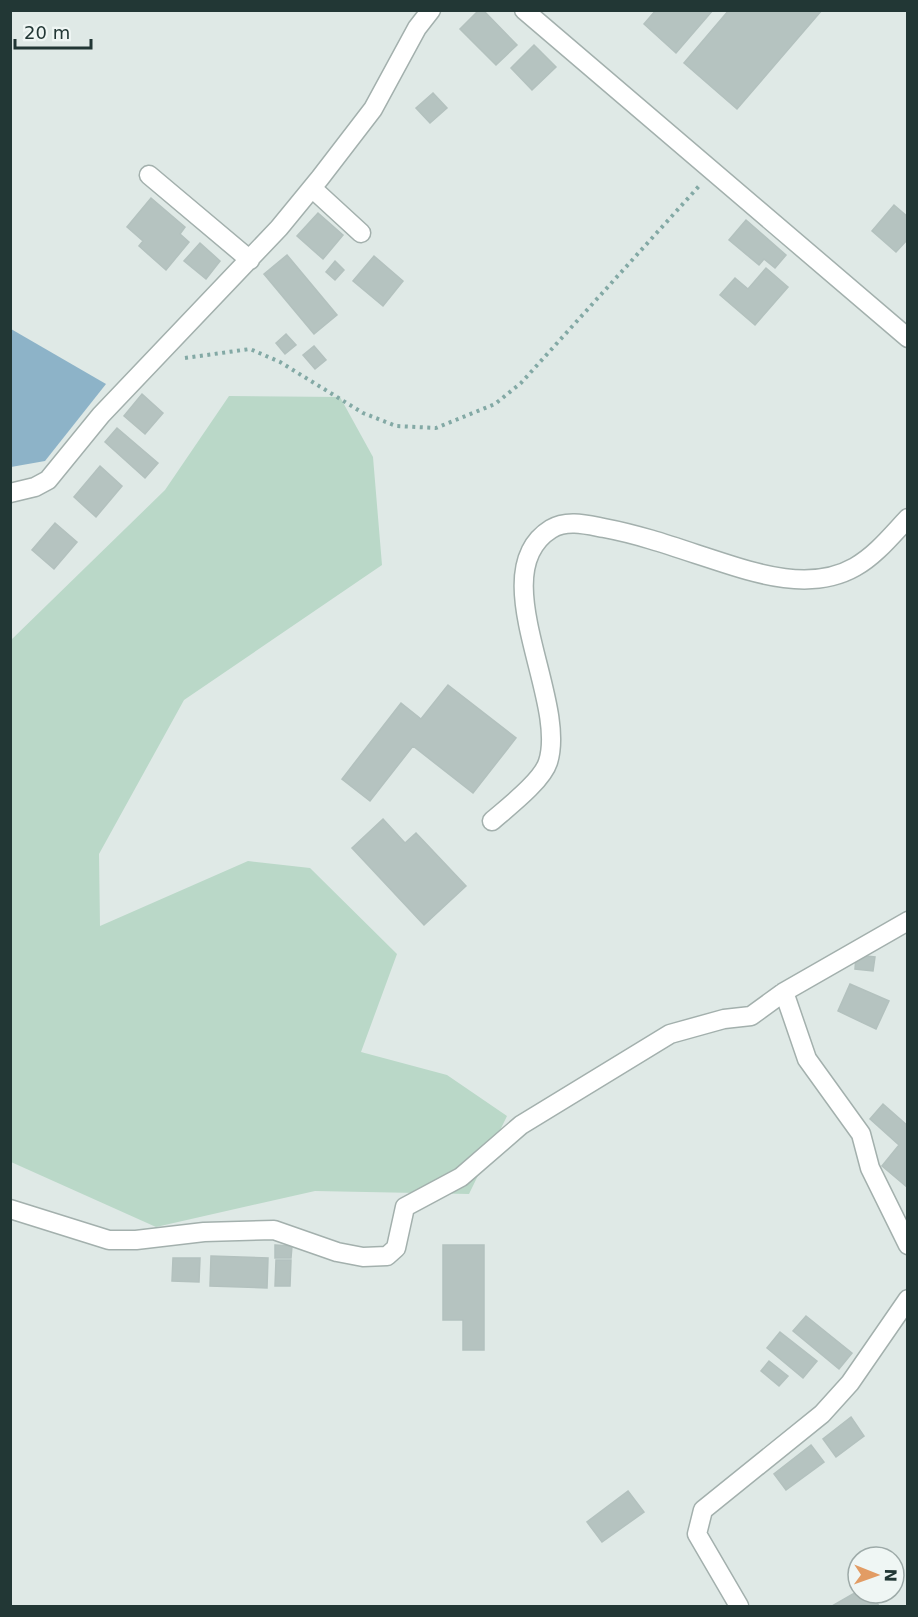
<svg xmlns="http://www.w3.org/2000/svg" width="918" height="1617" viewBox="0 0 918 1617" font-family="'DejaVu Sans',sans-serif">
	<rect width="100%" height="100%" fill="#dfe9e6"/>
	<path fill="#bad8c8" d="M229,396L340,397L373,457L382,565L184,700L99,854L100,926L248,861L310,868L397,954L361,1052L447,1075L507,1116L469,1194L315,1191L156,1227L11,1162L10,641L165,490Z"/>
	<path fill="#8db3c8" d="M11,329L106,384L45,461L11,467Z"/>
	<path fill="#b5c3c0" stroke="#b3c1be" stroke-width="1.5" d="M479,10H483L517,45L496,65L460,29Z
		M656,10H713L676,53L644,24Z
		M729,10H822L737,109L684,63Z
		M534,45L556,67L532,90L511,68Z
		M433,93L447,108L430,123L416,108Z
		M151,198L185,227L180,234L189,242L166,270L139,246L143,241L127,227Z
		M894,205L908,217V239L896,252L872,231Z
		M318,213L343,235L323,259L297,236Z
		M746,220L786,255L775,268L764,259L759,265L729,240Z
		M200,243L220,261L206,279L184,261Z
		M287,255L337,315L314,334L264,274Z
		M374,256L403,281L383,306L353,281Z
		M335,261L344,270L335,280L326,272Z
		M766,268L788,287L755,325L720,295L735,278L748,289Z
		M286,334L296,345L285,354L276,343Z
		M314,346L326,360L315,369L303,355Z
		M142,394L163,413L145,434L124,416Z
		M117,428L158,463L145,478L105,442Z
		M100,466L122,486L96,517L74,497Z
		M55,523L77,542L54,569L32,550Z
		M448,685L516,738L473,793L413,746L370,801L342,779L401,703L421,719Z
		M383,819L405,843L416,833L466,886L424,925L352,848Z
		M856,955L875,957L873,971L855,969Z
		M850,984L889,1001L876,1029L838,1011Z
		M883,1104L908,1126V1188L882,1166L899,1145L870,1119Z
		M275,1245L292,1246L291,1258H275Z
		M443,1245H484V1350H463V1320H443Z
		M211,1256L268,1258L267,1288L210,1286Z
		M173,1258H200L199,1282L172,1281Z
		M276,1260H291L290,1286H275Z
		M806,1316L852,1353L839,1369L793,1331Z
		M780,1332L817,1361L803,1378L767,1348Z
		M769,1361L788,1376L779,1386L761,1371Z
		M851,1417L864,1436L836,1457L823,1439Z
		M811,1445L824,1462L786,1490L774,1474Z
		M628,1491L644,1512L602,1542L587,1522Z
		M858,1591V1593H871L879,1606H832Z"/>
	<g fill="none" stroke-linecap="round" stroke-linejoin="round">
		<g stroke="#a3b0ad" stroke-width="21">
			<path id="minor" d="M524,10L908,338
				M149,175L250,260
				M312,188L361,233
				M10,493L35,487L48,480L101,415L279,228L320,178L373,109L417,28L431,10
				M492,821C508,807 542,781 548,762C568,699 482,572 551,529C567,519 588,525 604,528C636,534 666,544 696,554C744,569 806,595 855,567C876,555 891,536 908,518
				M784,992L807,1059L861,1134L870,1168L908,1245
				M10,1209L109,1240H136L204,1232L274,1230L337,1252L363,1257L387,1256L396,1248L405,1207L461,1177L521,1125L670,1034L724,1019L751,1016L784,992L908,921
				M739,1606L697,1534L703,1510L822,1414L850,1383L908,1299"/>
		</g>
		<path stroke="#83a9a5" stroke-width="4" stroke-dasharray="3 4.5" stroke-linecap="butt" d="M185,358L250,349L280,362L363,413L396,426L436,428L495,404L521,383L700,185"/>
		<use href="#minor" stroke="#fff" stroke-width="18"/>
	</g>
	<rect width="918" height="1617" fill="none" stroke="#223735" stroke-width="24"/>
	<g transform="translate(876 1575) rotate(91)"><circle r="28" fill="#eff6f4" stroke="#9daaa8" stroke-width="1.5"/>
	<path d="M0-4.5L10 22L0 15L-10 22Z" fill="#e29c64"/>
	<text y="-9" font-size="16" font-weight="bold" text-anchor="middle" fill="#223735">N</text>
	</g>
	<path d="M15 39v9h76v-9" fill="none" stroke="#223735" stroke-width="3"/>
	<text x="24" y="39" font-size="18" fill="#223735" stroke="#eff6f4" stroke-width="4.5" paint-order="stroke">20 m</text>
</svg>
